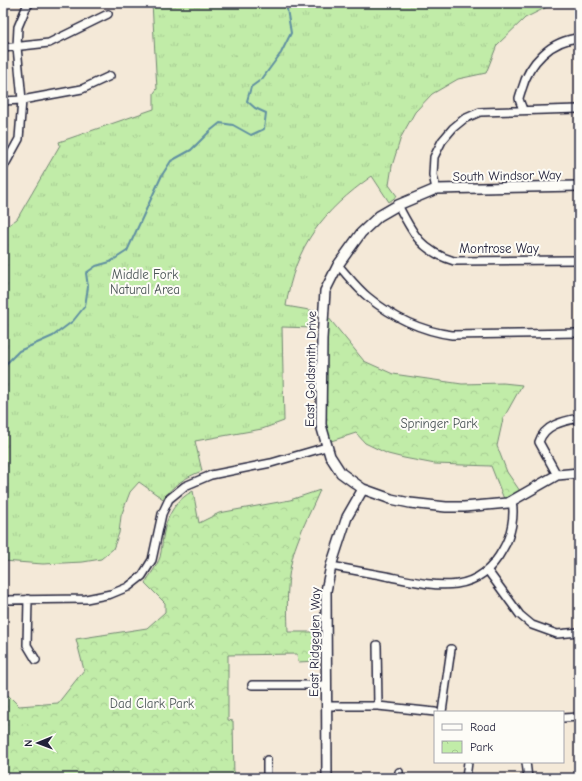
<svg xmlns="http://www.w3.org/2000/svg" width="582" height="781" viewBox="0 0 582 781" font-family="'Comic Neue',sans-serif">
	<defs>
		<pattern id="grass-tufts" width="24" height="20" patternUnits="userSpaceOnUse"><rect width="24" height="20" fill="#c1eca8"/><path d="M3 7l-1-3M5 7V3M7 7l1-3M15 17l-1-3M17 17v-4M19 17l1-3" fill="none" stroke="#a6ca92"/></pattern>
		<pattern id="park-crowns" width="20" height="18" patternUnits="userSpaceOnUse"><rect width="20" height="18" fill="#c1eca8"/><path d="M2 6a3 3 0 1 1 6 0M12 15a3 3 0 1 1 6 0" fill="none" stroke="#a6ca92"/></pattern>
	</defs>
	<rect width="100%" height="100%" fill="#f4e9d8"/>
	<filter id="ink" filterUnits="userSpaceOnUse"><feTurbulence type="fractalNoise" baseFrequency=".025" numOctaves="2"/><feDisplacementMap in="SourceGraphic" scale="8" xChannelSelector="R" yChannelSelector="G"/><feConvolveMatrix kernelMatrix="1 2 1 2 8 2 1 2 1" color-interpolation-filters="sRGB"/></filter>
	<g filter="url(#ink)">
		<path fill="url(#grass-tufts)" stroke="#728772" d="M152,3H559L549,6L525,18L497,45L486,73L458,79L432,94L415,112L401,137L392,166L389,185L397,196L389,202L372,176C323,211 295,245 286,306L315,311L313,328L282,327L284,421L262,429L195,441L202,471C186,477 173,485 163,499L139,482L130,492L121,516L119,533L113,549L101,559L83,562L43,564L3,561V229L17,219L60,145L59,142L154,109V93L157,89Z"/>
		<path fill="url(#park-crowns)" stroke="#728772" d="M328,317L364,361L393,374L462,384L503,383L522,385L503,419L497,446L507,472L520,491L504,499L491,466L435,464L404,458L388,454L365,443L356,433L328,442L326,426V332Z
			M320,490C313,507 303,525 297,543C286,572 287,602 288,632H317V661L298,662L297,654L228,655V720L233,721L234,778H3V690L19,706L58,703L84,670L76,639L147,628L165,612V603L145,583C150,575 157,566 160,557C162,549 162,540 164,532C167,515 177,499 193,491L199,523L219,513L290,500Z"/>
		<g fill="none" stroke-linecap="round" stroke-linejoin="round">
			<path stroke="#6090a1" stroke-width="2" d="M3,367L19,351L53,336L73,321L85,306L88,287L86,273L96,266L110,262L127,251L162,175L171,161L191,150L210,131L220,123L233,125L251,135L264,129L266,113L255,108L247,101L251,87L262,79L281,53L291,33L286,3"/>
			<g stroke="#22223b" stroke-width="10">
				<path id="minor" d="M3,48L49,43L108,14
					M3,101L22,100L82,89L110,76
					M523,110C522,106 519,101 519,98C520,95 521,91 522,89C529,63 551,40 579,38
					M3,168L19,139L22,100L17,47L18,27L26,8L30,3
					M436,189L433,175L434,157L442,141L453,128L464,119L480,112L579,109
					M398,205C413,234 421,251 454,261L579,260
					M338,265C348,276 357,288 368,297C392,317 422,331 452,335L579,333
					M557,475L539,442C544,425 563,421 579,418
					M331,566C351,570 371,573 391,577C435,586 478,597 503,549C511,536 515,516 512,501
					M488,571L520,615L532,625L557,634L579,632
					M28,599L27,645L36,660
					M3,600L86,599L111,594L128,587L142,576L152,560L162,514L169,499L185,486L211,475L271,463L326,447
					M377,645L378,706
					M252,685H326
					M326,706H378L435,712
					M442,712L451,649
					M563,718L579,717
					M526,762L528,778
					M267,778V760
					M398,778L399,772
					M466,778L468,762"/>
			</g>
			<g stroke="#22223b" stroke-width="12">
				<path id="tertiary" d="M579,186L436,189L398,205L379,216L361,233L338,265L325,291L322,339L321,425L330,456L341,473L363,489L391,499L410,503L446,507H464L508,503L557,475L579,473
					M327,778L326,591L331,566L347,517L363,489"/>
			</g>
			<use href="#minor" stroke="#fdfcf7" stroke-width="7"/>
			<use href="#tertiary" stroke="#fdfcf7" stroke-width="9"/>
		</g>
	</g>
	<g text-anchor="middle" stroke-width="4" stroke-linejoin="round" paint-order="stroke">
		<g font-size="13" fill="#22223b" stroke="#fdfcf7">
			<text transform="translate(507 175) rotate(-1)" y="5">South Windsor Way</text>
			<text x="499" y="253">Montrose Way</text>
			<text transform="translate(310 369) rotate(-89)" y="5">East Goldsmith Drive</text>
			<text transform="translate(314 642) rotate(-89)" y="5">East Ridgeglen Way</text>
		</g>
		<g font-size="13" fill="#4a5456" stroke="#fdfcf7">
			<text x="145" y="279">Middle Fork<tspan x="145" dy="15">Natural Area</tspan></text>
			<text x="439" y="428">Springer Park</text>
			<text x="152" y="708">Dad Clark Park</text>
		</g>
	</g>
	<rect width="582" height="781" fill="none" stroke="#fdfcf7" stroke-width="16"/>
	<rect x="8" y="8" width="566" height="765" fill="none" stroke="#22223b" stroke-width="1.5" filter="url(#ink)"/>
	<rect x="434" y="711" width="130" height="52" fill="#fdfcf7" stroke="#a5a5ac"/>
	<rect x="442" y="724" width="20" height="6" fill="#fdfcf7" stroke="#a5a5ac"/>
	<text x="470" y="731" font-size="12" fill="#22223b">Road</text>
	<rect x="442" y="741" width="20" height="12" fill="url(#park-crowns)" stroke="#a5a5ac"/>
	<text x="470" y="751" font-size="12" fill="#22223b">Park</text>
	<g transform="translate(38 743) rotate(269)" stroke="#fdfcf7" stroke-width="3" paint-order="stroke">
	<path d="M0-3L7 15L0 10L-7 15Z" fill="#22223b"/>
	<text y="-6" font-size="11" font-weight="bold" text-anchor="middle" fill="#22223b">N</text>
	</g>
</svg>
